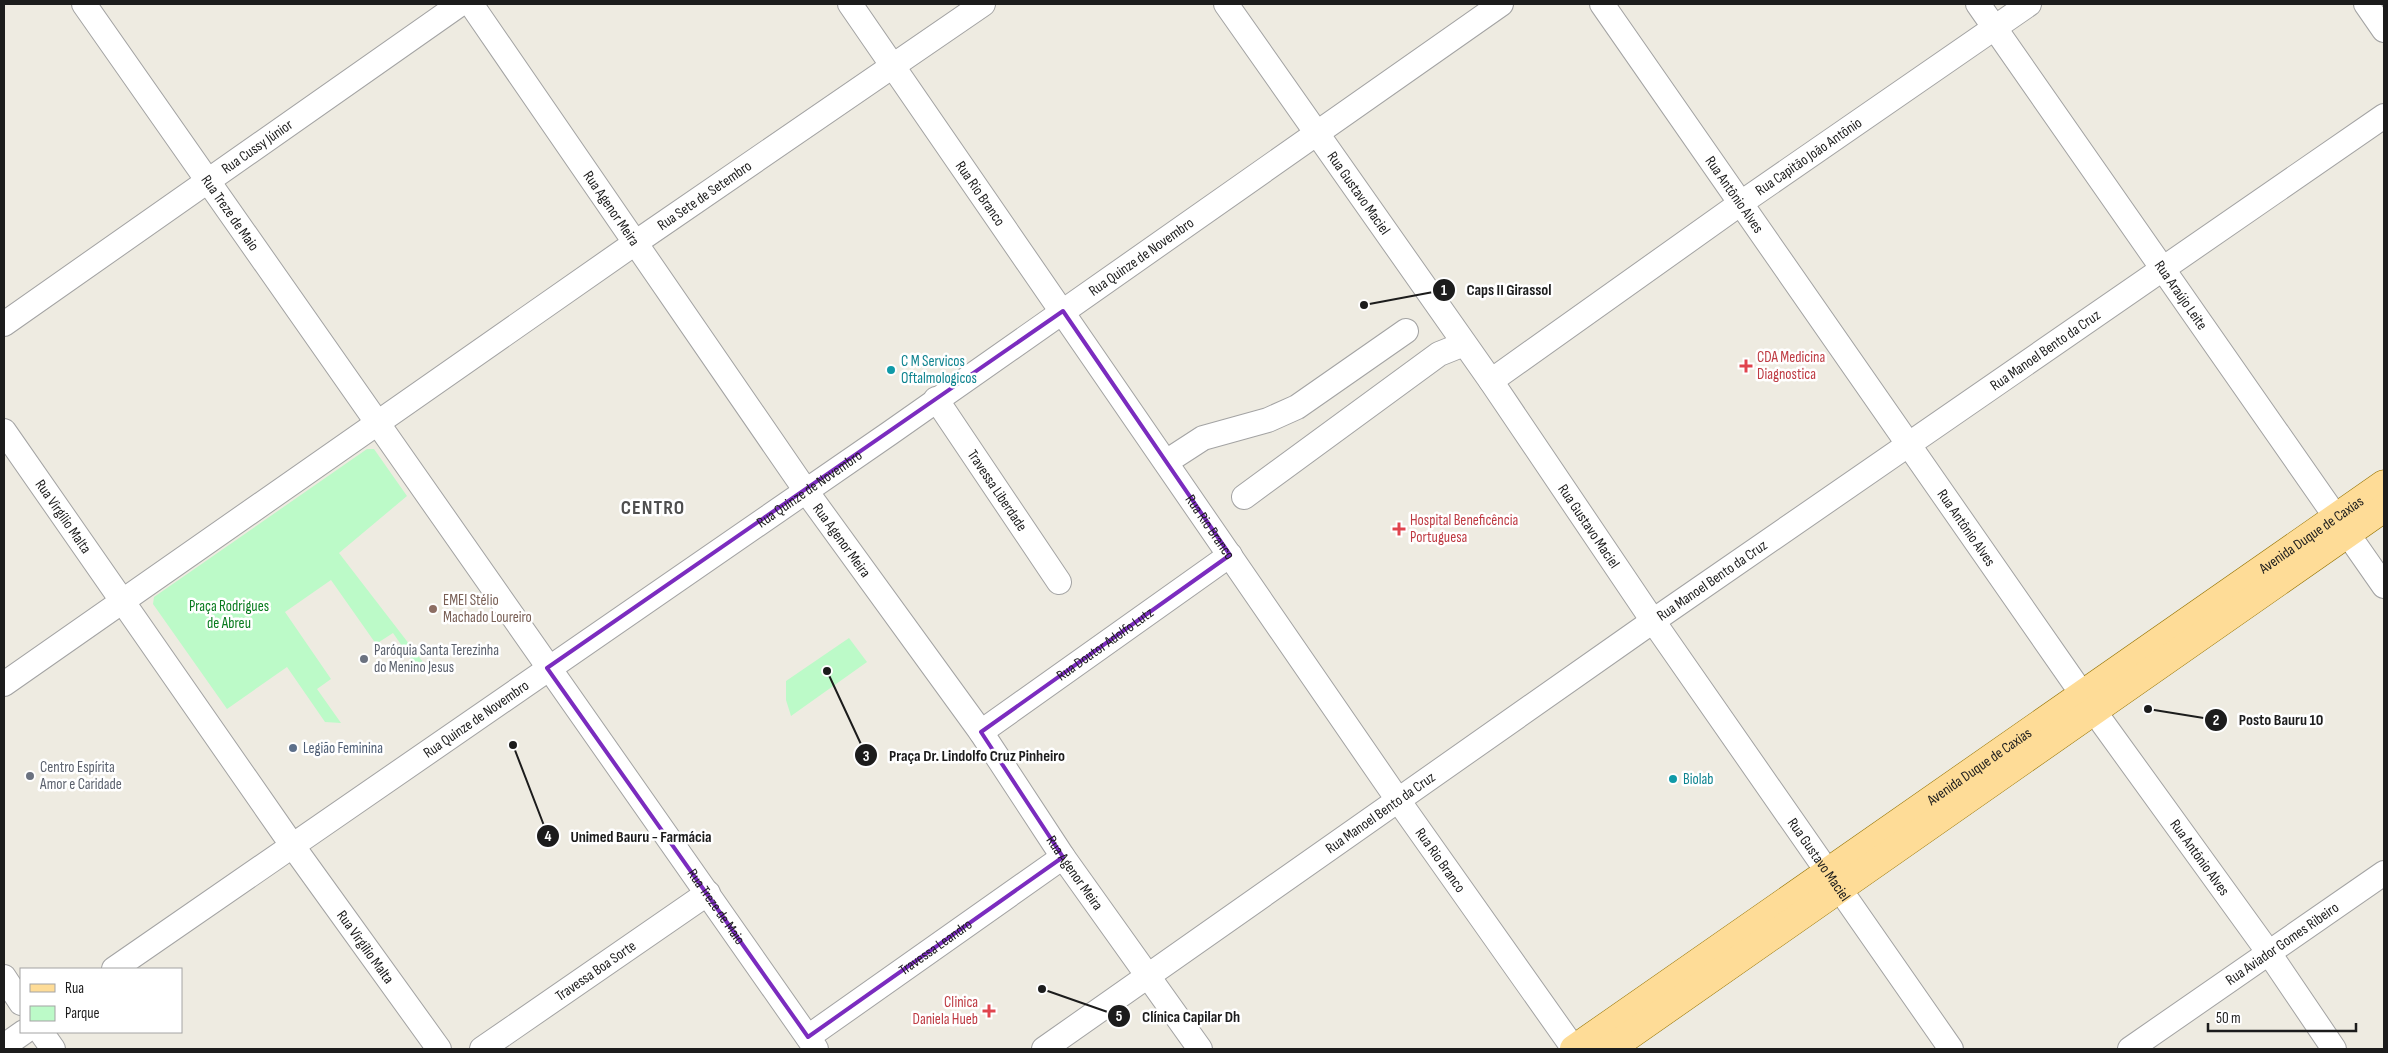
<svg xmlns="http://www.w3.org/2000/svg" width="2388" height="1053" viewBox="0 0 2388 1053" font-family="'Sofia Sans Condensed',sans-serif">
	<rect width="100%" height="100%" fill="#eeebe1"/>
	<path fill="#bcfac8" d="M367,449H374L407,496L339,553L423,662L422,675L393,633L376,644L331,580L285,612L331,679L317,689L341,723L325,722L287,667L227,709L153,604L154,597Z
		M849,638L867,662L791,716L786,700V681Z"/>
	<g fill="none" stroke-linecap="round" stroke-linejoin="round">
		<g stroke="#a3a3a3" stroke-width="26">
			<g id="minor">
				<path id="s1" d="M84,4L816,1049"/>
				<path id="s2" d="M471,4L806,491L981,732L1063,857L1200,1049"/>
				<path id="s3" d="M850,4L1398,800L1574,1049"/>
				<path id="s4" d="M1226,4L1491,381L1653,621L1951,1049"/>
				<path id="s5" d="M1602,4L2094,711L2269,953L2334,1049"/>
				<path id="s6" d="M1978,4L2384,586"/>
				<path d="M2366,4L2384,30"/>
				<path id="s7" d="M4,324L460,4"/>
				<path id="s8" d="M1491,381L1741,203L2029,4"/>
				<path id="s9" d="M936,399L1059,582"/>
				<path id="s10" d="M4,431L292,845L439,1049"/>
				<path d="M1166,462L1203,438L1268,420L1297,407L1406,331"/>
				<path d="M1244,497L1439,354L1464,344"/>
				<path id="s11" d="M4,684L635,243L983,4"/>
				<path id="s12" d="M981,732L1230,555"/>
				<path id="s13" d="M114,969L890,433L1501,4"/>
				<path d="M4,977L21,1003"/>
				<path d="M41,1032L53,1049"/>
				<path id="s14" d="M808,1037L1063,857"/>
				<path d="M4,1046L24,1032"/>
				<path id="s15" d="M482,1049L708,893"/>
				<path id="s16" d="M1044,1049L1653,621L2384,116"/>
				<path id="s17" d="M2130,1049L2384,873"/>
			</g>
		</g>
		<g stroke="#947300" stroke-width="29">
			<g id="major">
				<path id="s18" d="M1574,1049L2384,484"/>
				<path d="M1610,1049L2384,508"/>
			</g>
		</g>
		<use href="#minor" stroke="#fff" stroke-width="24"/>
		<use href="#major" stroke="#fedc97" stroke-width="28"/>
	</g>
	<path fill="none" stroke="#7b2cbf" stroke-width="4" stroke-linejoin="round" d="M1063,311L1230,555L981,732L1063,857L808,1037L547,668Z"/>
	<g fill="#e0444e" stroke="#fff" stroke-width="2">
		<path d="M1743.5 358.5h5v5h5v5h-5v5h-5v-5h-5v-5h5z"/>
		<path d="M1396.5 521.5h5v5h5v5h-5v5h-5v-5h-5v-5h5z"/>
		<path d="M986.5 1003.5h5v5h5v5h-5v5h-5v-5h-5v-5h5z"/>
	</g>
	<g fill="#0f9aa8" stroke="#fff" stroke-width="2">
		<circle cx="891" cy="370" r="5"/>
		<circle cx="1673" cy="779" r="5"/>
	</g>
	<circle fill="#8d6e63" stroke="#fff" stroke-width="2" cx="433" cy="609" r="5"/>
	<g fill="#6b7280" stroke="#fff" stroke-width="2">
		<circle cx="364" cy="659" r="5"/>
		<circle cx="30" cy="776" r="5"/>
	</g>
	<circle fill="#5c6f8a" stroke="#fff" stroke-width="2" cx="293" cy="748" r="5"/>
	<g text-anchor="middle" stroke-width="5" stroke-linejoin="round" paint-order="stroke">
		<g font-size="15" fill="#1c1c1c" stroke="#fff">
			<text dy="5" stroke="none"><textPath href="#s7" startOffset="309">Rua Cussy Júnior</textPath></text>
			<text dy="5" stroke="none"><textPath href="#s8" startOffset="389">Rua Capitão João Antônio</textPath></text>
			<text dy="5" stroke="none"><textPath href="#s3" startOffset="230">Rua Rio Branco</textPath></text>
			<text dy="5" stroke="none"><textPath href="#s4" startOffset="231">Rua Gustavo Maciel</textPath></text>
			<text dy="5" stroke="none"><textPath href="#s11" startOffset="854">Rua Sete de Setembro</textPath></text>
			<text dy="5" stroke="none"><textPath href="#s5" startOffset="232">Rua Antônio Alves</textPath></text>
			<text dy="5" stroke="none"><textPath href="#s2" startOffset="248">Rua Agenor Meira</textPath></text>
			<text dy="5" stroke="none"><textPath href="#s1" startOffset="255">Rua Treze de Maio</textPath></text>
			<text dy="5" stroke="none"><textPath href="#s13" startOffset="1250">Rua Quinze de Novembro</textPath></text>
			<text dy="5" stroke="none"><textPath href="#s6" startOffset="355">Rua Araújo Leite</textPath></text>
			<text dy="5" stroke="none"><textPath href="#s16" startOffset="1221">Rua Manoel Bento da Cruz</textPath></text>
			<text dy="5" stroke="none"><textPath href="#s13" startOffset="845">Rua Quinze de Novembro</textPath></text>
			<text dy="5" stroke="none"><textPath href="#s9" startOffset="110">Travessa Liberdade</textPath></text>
			<text dy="5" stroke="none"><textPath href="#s10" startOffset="104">Rua Virgílio Malta</textPath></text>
			<text dy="5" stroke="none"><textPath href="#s3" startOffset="635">Rua Rio Branco</textPath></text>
			<text dy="5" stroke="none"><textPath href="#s4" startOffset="636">Rua Gustavo Maciel</textPath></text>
			<text dy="5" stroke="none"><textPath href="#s5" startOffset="638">Rua Antônio Alves</textPath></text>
			<text dy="5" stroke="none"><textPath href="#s18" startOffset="899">Avenida Duque de Caxias</textPath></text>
			<text dy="5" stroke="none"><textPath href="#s2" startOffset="652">Rua Agenor Meira</textPath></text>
			<text dy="5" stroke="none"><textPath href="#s16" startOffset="816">Rua Manoel Bento da Cruz</textPath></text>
			<text dy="5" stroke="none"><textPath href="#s12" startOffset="152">Rua Doutor Adolfo Lutz</textPath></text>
			<text dy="5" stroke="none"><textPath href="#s13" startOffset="440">Rua Quinze de Novembro</textPath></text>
			<text dy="5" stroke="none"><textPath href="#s18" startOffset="494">Avenida Duque de Caxias</textPath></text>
			<text dy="5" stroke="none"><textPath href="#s16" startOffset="411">Rua Manoel Bento da Cruz</textPath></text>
			<text dy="5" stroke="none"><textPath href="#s5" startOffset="1042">Rua Antônio Alves</textPath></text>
			<text dy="5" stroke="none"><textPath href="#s4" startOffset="1041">Rua Gustavo Maciel</textPath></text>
			<text dy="5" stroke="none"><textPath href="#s3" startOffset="1040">Rua Rio Branco</textPath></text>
			<text dy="5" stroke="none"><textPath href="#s2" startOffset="1058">Rua Agenor Meira</textPath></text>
			<text dy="5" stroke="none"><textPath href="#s1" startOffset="1102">Rua Treze de Maio</textPath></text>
			<text dy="5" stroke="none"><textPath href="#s17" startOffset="185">Rua Aviador Gomes Ribeiro</textPath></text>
			<text dy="5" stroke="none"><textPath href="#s10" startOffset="630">Rua Virgílio Malta</textPath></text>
			<text dy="5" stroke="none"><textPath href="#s14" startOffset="156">Travessa Leandro</textPath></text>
			<text dy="5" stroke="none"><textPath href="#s15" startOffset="138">Travessa Boa Sorte</textPath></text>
		</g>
		<g font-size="15" fill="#be3a42" stroke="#fff" text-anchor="start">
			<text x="1757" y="362">CDA Medicina<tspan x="1757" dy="17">Diagnostica</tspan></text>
			<text x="1410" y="525">Hospital Beneficência<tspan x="1410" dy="17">Portuguesa</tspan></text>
			<text x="978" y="1007" text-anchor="end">Clinica<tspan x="978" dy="17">Daniela Hueb</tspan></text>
		</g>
		<g font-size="15" fill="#0d838f" stroke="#fff" text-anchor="start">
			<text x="901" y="366">C M Servicos<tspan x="901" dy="17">Oftalmologicos</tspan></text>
			<text x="1683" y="784">Biolab</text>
		</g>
		<g font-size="15" fill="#785e54" stroke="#fff" text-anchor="start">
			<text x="443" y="605">EMEI Stélio<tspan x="443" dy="17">Machado Loureiro</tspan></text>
		</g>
		<g font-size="15" fill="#097b1f" stroke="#fff">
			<text x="229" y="611">Praça Rodrigues<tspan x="229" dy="17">de Abreu</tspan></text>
		</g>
		<g font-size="15" fill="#5b616d" stroke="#fff" text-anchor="start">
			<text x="374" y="655">Paróquia Santa Terezinha<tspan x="374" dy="17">do Menino Jesus</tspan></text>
			<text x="40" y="772">Centro Espírita<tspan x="40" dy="17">Amor e Caridade</tspan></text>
		</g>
		<g font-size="15" fill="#4e5e75" stroke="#fff" text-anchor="start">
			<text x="303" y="753">Legião Feminina</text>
		</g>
		<g font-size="20" font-weight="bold" letter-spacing="1" fill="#4f4f4f" stroke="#fff">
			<text x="653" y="514">CENTRO</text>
		</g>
	</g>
	<path fill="none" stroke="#1c1c1c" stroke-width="2" d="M1364 305L1444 290M2148 709L2216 720M827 671L866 755M513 745L548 836M1042 989L1119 1016"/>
	<g fill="#1c1c1c" stroke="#fff" stroke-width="2">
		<circle cx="1364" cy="305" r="5"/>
		<circle cx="2148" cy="709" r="5"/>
		<circle cx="827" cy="671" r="5"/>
		<circle cx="513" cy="745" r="5"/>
		<circle cx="1042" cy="989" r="5"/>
		<circle cx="1444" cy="290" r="12"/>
		<circle cx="2216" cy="720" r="12"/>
		<circle cx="866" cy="755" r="12"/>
		<circle cx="548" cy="836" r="12"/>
		<circle cx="1119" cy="1016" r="12"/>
	</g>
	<g font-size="15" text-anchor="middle" font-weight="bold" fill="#fff">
		<text x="1444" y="295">1</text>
		<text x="2216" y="725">2</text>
		<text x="866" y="761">3</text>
		<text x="548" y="841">4</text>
		<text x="1119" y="1021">5</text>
	</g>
	<g font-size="16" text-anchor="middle" font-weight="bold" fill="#1c1c1c" stroke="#fff" stroke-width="5" stroke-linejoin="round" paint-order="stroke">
		<text x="1509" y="295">Caps II Girassol</text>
		<text x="2281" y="725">Posto Bauru 10</text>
		<text x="977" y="761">Praça Dr. Lindolfo Cruz Pinheiro</text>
		<text x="641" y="842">Unimed Bauru - Farmácia</text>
		<text x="1191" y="1022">Clínica Capilar Dh</text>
	</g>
	<rect width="2388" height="1053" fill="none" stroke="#1c1c1c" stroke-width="10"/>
	<rect x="20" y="968" width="162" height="65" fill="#ffffff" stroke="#a4a4a4"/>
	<rect x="30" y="984" width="25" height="8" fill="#fedc97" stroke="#a4a4a4"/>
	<text x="65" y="993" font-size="15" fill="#1c1c1c">Rua</text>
	<rect x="30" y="1006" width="25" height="15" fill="#bcfac8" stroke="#a4a4a4"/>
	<text x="65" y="1018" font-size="15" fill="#1c1c1c">Parque</text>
	<path d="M2208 1023v8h148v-8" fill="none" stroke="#1c1c1c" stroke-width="2.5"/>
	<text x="2216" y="1023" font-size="15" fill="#1c1c1c" stroke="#ffffff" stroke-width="4" paint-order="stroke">50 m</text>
</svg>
